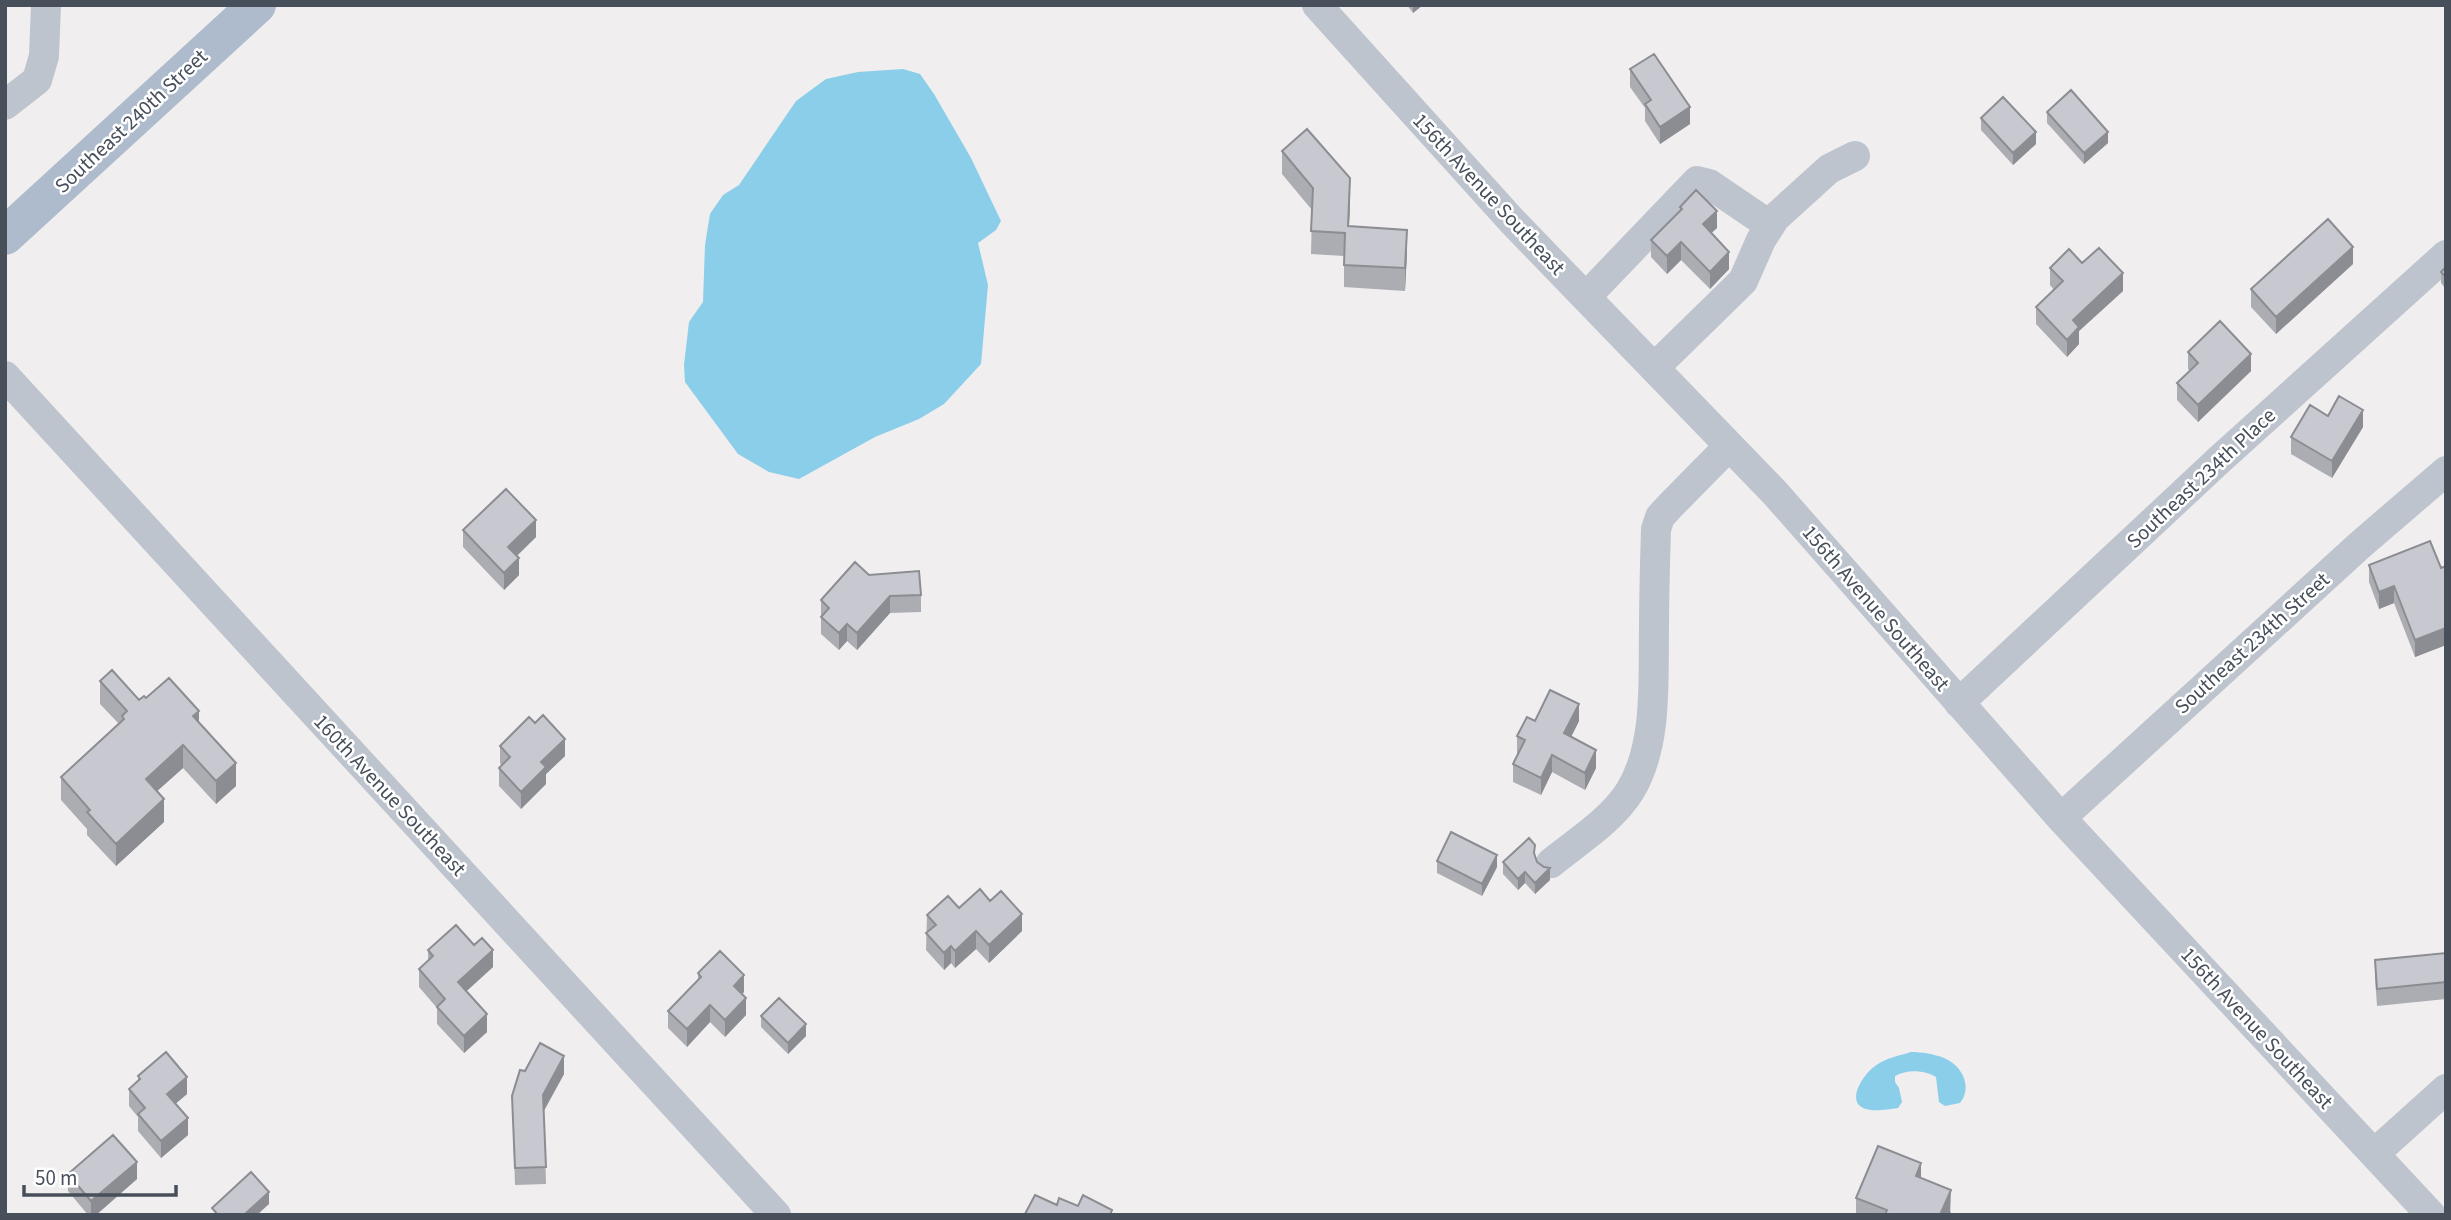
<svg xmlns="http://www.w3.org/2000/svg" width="2451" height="1220" viewBox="0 0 2451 1220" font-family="'Source Sans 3',sans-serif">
	<rect width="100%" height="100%" fill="#f0eeee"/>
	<path fill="#8bcee9" d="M903,69L920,74L934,94L971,158L1001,221L996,230L978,243L988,285L981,364L944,404L919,419L875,437L799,479L769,472L738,454L685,382L684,365L689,322L703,302L705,245L710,214L723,195L739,185L796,101L826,79L858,72Z
		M1911,1052C1922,1052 1934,1054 1944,1058C1962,1065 1973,1087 1960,1103L1945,1106L1939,1102L1936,1077C1925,1070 1907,1069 1895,1076V1082L1899,1088L1902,1102L1898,1108C1890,1109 1880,1111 1871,1110C1842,1107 1862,1075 1875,1066C1886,1058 1898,1056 1911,1052Z"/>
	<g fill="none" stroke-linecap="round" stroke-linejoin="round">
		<path stroke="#bdc4cd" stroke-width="30" d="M1317,5L1512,221L1775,493L2061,818L2431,1215
			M5,105L37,80L44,56L46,5
			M1586,297L1697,181L1709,184L1765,222L1775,218L1829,169L1855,156
			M1654,368L1743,281L1761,240L1775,218
			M5,376L776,1215
			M1959,703L2219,460L2446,255
			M2061,818L2360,545L2446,471
			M1551,863C1578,841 1611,821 1630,791C1658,745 1653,682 1654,630C1654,596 1655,563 1656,529L1660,517L1668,508L1729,446
			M2375,1153L2446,1089"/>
		<path stroke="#aebbcc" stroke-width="38" d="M5,236L257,5"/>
	</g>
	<path fill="#acadb3" d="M1407,5H1423L1413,13Z
		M1630,69L1690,124L1660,144L1645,121V108L1630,87Z
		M2047,112L2108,143L2084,164L2047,123Z
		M1981,118L2036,144L2013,165L1981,130Z
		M1282,151L1350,201L1349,226L1407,252L1405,291L1344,287V256L1311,254L1312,210L1282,174Z
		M1680,207L1717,228L1711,233L1729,269L1710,289L1681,260L1667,274L1651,257V240L1680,211Z
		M2082,263L2123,291L2079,331V344L2067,357L2036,324V307L2054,290L2050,285V268Z
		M2353,264L2276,334L2251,307V289Z
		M2446,267V289L2441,283V272Z
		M2188,352L2251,371L2198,422L2177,400V383L2190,371L2188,369Z
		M2328,416L2363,427L2332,478L2291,454V437Z
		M463,530L536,537L517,556L519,575L504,590L463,547Z
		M2369,565L2441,568L2446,566V645L2415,657L2394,603L2379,609L2369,582Z
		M869,575L921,595V612L890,613L857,650L847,641L839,650L821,634V600Z
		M100,681L139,700L146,698L199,722L236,786L216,804L183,768L157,791L164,822L116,866L87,835V829L61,800V777L119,724L100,704Z
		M1535,721H1579L1571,737L1596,768L1585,790L1552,772L1541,795L1513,782V764L1518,754H1517V736Z
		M500,746L565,756L546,774V784L521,809L499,786V768L502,766L500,763Z
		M1535,856L1537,862L1550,880L1535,894L1525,883L1518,890L1503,874V862Z
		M1437,861L1497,867L1482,896L1437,873Z
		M990,901L1022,931L989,963L976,949L955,968L951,963L944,970L926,950L927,915Z
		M428,950L493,967L466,991L487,1032L464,1053L437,1024V1008L419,987V969L428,961Z
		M2446,953V999L2377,1006L2375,977V960Z
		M698,973L744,992L742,994L746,1015L725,1037L710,1022L687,1047L668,1028V1011L698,980Z
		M761,1016L806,1036L788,1054L761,1027Z
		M525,1071L564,1074L544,1111L546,1184L515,1185L512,1096Z
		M138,1076L187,1094L175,1104L188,1135L161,1158L138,1131V1117L129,1106V1089L138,1082Z
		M68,1174L137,1179L96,1215H88L68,1191Z
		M1921,1178L1951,1212L1950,1215H1856V1198Z"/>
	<path fill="#8c8d92" d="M1413,5H1423L1413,13Z
		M1690,107V124L1660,144V127Z
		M2036,132V144L2013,165V153Z
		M2108,132V143L2084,164V153Z
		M1350,178V201L1348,248V226Z
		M1717,211V228L1703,241V224Z
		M1407,230V252L1405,291V268Z
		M1681,242V260L1667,274V256Z
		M2353,247V264L2276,334V317Z
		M1729,252V269L1710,289V272Z
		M2123,273V291L2079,331V344L2067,357V340L2073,320Z
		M2251,354V371L2198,422V405Z
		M2363,410V427L2332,478V461Z
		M536,520V537L508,564V547Z
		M519,558V575L504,590V573Z
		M2394,586V603L2379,609V592Z
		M890,596V613L857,650V633Z
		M847,624V641L839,650V633Z
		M2446,628V645L2415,657V640Z
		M1579,704V721L1564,751V733Z
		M199,711V734L193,716Z
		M565,739V756L546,774V784L521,809V792L541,762Z
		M183,745V768L146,801V779Z
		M1596,750V768L1585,790V773Z
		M1552,755V772L1541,795V778Z
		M236,763V786L216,804V781Z
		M164,799V822L116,866V844Z
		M1497,855V867L1482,896V884Z
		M1550,868V880L1535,894V883Z
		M1525,872V883L1518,890V879Z
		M1022,914V931L989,963V945Z
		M976,931V949L955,968V951Z
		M951,946V963L944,970V953Z
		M493,950V967L458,999V982Z
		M744,975V992L734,1003V986Z
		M746,998V1015L725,1037V1020Z
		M710,1005V1022L687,1047V1029Z
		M487,1014V1032L464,1053V1036Z
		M806,1024V1036L788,1054V1043Z
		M564,1056V1074L543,1112V1095Z
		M187,1077V1094L167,1111V1094Z
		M188,1118V1135L161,1158V1141Z
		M137,1162V1179L96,1215H91V1201Z
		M1921,1163V1185L1916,1176Z
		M1951,1190L1950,1215H1940Z
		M269,1192V1204L257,1215H244Z"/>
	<path fill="#c8c9d0" stroke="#8c8d92" stroke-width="2" d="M1654,54L1690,107L1660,127L1645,104L1651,100L1630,69Z
		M2071,90L2108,132L2084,153L2047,112Z
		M2003,97L2036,132L2013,153L1981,118Z
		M1307,129L1350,178L1348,226L1407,230L1405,268L1344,265L1345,233L1311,231L1313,188L1282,151Z
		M1696,190L1717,211L1703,224L1729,252L1710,272L1681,242L1667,256L1651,240L1682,209L1680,207Z
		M2328,219L2353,247L2276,317L2251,289Z
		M2099,248L2123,273L2073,320L2079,327L2067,340L2036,307L2063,281L2050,268L2069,249L2082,263Z
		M2446,267V277L2441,272Z
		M2220,321L2251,354L2198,405L2177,383L2198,363L2188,352Z
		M2339,396L2363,410L2332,461L2291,437L2310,405L2328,416Z
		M506,489L536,520L508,547L519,558L504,573L463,530Z
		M2430,541L2441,568L2446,566V628L2415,640L2394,586L2379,592L2369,565Z
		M855,562L869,575L919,571L921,595L890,596L857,633L847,624L839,633L821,617L829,608L821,600Z
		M112,670L139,700L144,696L146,698L169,678L199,711L193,716L236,763L216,781L183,745L146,779L164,799L116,844L87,812L90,810L61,777L124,719L122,716L127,711L100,681Z
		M1550,690L1579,704L1564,733L1596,750L1585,773L1552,755L1541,778L1513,764L1525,740L1517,736L1527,717L1535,721Z
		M543,715L565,739L541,762L546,767L521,792L499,768L510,757L500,746L529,717L535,723Z
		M1451,832L1497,855L1482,884L1437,861Z
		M1529,838L1535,845L1534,853L1537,862L1544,867L1550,868L1535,883L1525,872L1518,879L1503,862Z
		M980,889L990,901L1001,891L1022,914L989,945L976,931L955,951L951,946L944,953L926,933L936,925L927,915L948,896L959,908Z
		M456,925L474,945L482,938L493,950L458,982L487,1014L464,1036L437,1007L445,999L419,969L433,956L428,950Z
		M720,951L744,975L734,986L746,998L725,1020L710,1005L687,1029L668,1011L701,977L698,973Z
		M2446,953V982L2377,989L2375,960Z
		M779,998L806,1024L788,1043L761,1016Z
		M540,1043L564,1056L543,1095L546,1167L515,1168L512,1096L520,1070L525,1071Z
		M166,1052L187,1077L167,1094L188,1118L161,1141L138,1114L145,1108L129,1089L140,1079L138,1076Z
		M113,1135L137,1162L91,1201L68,1174Z
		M1878,1146L1921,1163L1916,1176L1951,1190L1940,1215H1885L1887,1210L1856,1198Z
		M251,1172L269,1192L244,1215H218L212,1208Z
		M1035,1195L1057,1205L1059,1198L1078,1206L1083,1195L1112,1210L1110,1215H1028L1025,1214Z"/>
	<g text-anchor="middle" stroke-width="5" stroke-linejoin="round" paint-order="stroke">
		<g font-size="21" fill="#474f5b" stroke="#fff">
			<text transform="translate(131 121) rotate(-43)" y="7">Southeast 240th Street</text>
			<text transform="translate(1489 194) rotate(47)" y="7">156th Avenue Southeast</text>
			<text transform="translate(2201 478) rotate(-43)" y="7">Southeast 234th Place</text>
			<text transform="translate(1876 608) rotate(49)" y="7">156th Avenue Southeast</text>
			<text transform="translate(2252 643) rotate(-42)" y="7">Southeast 234th Street</text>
			<text transform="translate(390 795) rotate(47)" y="7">160th Avenue Southeast</text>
			<text transform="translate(2257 1028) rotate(47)" y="7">156th Avenue Southeast</text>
		</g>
	</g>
	<rect width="2451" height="1220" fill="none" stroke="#474f5b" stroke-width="14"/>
	<path d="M24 1185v10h152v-10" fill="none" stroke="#474f5b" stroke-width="3.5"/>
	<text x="35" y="1185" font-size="21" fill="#474f5b" stroke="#ffffff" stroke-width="5" paint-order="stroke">50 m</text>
</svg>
